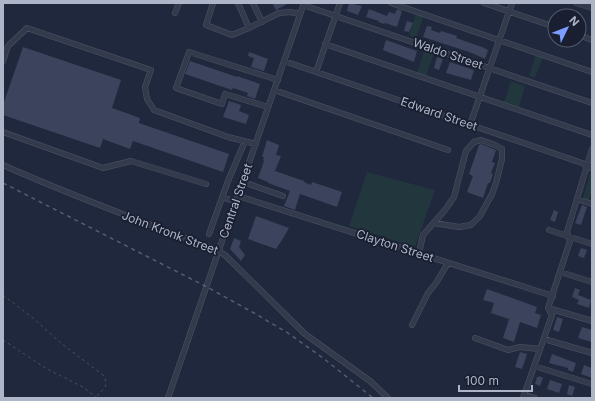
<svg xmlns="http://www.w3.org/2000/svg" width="595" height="401" viewBox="0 0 595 401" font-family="Inter,sans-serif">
	<rect width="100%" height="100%" fill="#1f283c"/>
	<path fill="#21363d" d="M416,13L424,16L416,38L409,35Z
		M424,51L434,54L426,76L417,73Z
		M536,54L543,57L535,78L529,76Z
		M511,81L525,86L519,107L504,102Z
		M367,172L435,190L415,247L349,226Z
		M590,173L592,174V190L589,200L583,198Z"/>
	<path fill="#3b445c" d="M272,3H289L276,10Z
		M349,3L362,6L358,15L347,11Z
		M369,9L387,16L389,12L395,14L397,9L402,11L397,27L385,23L384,24L378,22L379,21L366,17Z
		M407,21L413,23L409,32L404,31Z
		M427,26L432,27L431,30L440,33L441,31L451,34L457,36L456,38L482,47L488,50L485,59L472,53L423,37Z
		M386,40L417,51L414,62L383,50Z
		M23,47L121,80L112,108L140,118L139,123L229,154L223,172L133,141L130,149L103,139L100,148L3,115V105Z
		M249,52L268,59L264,71L251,67L254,58L248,56Z
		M437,57L443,59L439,70L434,68Z
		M190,61L237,77V76L260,84L255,99L247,96L248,93L233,88L232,90L185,74Z
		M450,62L474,70L471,80L446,73Z
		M229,101L241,105L239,111L249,115L246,124L223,117Z
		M267,140L279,145L276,155L281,156L275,171L304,181V182L311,185L312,182L342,192L337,207L300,194L295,210L284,206L290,191L268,183V182L258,178L264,161L263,160L264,157H262Z
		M481,144L496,150L492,162L495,163L491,173L493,174L490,183H488L483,198L467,192L473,176L469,174L479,145Z
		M582,205L587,207L581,225L575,223Z
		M554,210L558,212L555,222L550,220Z
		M256,216L289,228L282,240L276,249L248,239Z
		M234,238L241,241L239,247L245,255L241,261L230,249Z
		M581,248L587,250L584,258L578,256Z
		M575,288L580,290L578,295L591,300L589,308L577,304L579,300L572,297Z
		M487,289L537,307L535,313L541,315L537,328L520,322L514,342L503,338L509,319L491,313L494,303L483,300Z
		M557,317L563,319L559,332L553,330Z
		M582,327L592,330V342L578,338Z
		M520,352L527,354L522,369L515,367Z
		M552,354L576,363L573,372L568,370V368L549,363Z
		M584,365L592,368V378L581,374Z
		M539,376L543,378L540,386L535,384L537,377H539Z
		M550,380L562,384L559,393L547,389Z
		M569,385L575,387L572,396L567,394Z"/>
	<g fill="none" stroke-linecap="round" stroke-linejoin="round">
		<g stroke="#4e5567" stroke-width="6">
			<path id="minor" d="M213,3L206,25L232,35L249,28
				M238,3L249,28L279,13L290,12L300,14
				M253,3L262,22
				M391,3L592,72
				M484,3L555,27
				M576,3L592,8
				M303,5L371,28L592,103
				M175,13L179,3
				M579,35L592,40
				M325,44L592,135
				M3,61L8,46L27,28L151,70L145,87L147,99L154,110L228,137L256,144
				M284,61L582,163L592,169
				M316,72L340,3
				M274,90L448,150
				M268,107L225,94L222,104L176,88L189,52L278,80
				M470,125L512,3
				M3,132L103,168L131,161L206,184
				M3,165C74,197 147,223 219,251L226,256L305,334L370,381L388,398
				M243,182L283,196
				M238,196L553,296
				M222,197L236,202
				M577,199L592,204
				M549,230L592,244
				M209,234L228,181L245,141
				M419,253L423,235L445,210L454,197L466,151L474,142L481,140L495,145L502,149V159L496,183L492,194L480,216L471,225L459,227L434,223
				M560,272L592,282
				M548,308L592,321
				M412,325L428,293L436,283L448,263
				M475,338L508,350L520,347L540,349
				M544,339L592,353
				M534,366L592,384
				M524,395L535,398
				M168,398L304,3
				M523,398L552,315L548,308L570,241L567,232L592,149"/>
		</g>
		<path stroke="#3f535a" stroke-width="1" stroke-dasharray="3 3" stroke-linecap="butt" d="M3,295L34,319L62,344L103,375C110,386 103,389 96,397
			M3,340L47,369L83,387L97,398"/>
		<use href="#minor" stroke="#333a4c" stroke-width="5"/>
		<path stroke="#555d73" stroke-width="1.5" stroke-dasharray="4 4" stroke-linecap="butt" d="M3,183L207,287L254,313L288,333L323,358L373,398"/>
	</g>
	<g text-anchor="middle" stroke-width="3.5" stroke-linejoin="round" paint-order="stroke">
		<g font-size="12" fill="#aeb5c8" stroke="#191f30">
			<text transform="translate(448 54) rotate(19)" y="4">Waldo Street</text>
			<text transform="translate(439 114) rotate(19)" y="4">Edward Street</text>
			<text transform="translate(236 201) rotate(-71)" y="4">Central Street</text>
			<text transform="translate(170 233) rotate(21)" y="4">John Kronk Street</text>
			<text transform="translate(395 246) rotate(18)" y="4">Clayton Street</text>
		</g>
	</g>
	<rect width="595" height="401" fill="none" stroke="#aeb5c8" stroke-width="8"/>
	<g transform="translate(567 28) rotate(47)"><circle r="19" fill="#191f30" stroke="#555b6d"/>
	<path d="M0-3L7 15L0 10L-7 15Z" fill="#7c9dff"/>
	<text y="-6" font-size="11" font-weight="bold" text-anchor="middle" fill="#aeb5c8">N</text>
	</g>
	<path d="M459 385v6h73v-6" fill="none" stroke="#aeb5c8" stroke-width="2"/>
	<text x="465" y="385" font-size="12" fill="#aeb5c8" stroke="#191f30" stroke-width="3" paint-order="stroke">100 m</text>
</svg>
